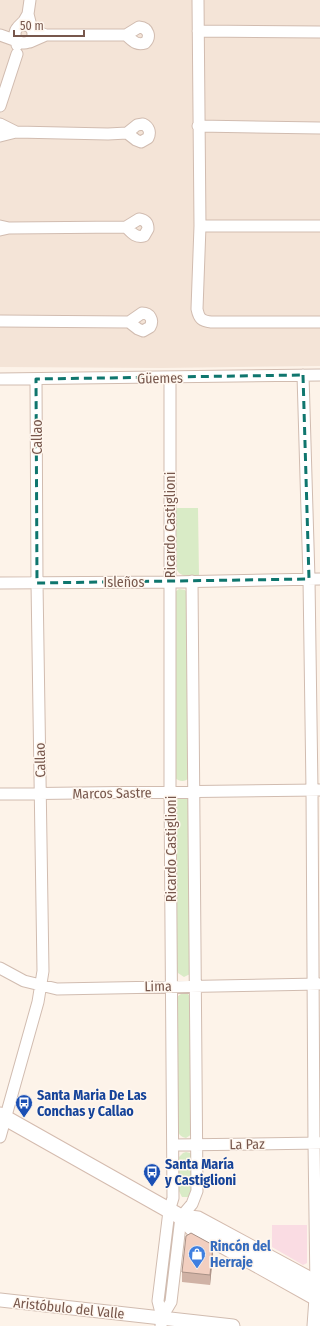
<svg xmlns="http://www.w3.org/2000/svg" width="320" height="1326" viewBox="0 0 320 1326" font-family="'Fira Sans Condensed',sans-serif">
	<rect width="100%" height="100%" fill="#fdf3e9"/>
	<path fill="#f4e4d7" d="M0,0H320V366L162,368L0,367Z"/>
	<path fill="#fadce3" d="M272,1225H307V1263L303,1265L272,1247Z"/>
	<path fill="#d9ebc6" d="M175,508H198L199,576C191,576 181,578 177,570Z
		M179,589L185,590L187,593L189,778C185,782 180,782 175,778V592Z
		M177,797H189L190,974L184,977L178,973L177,971L175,802Z
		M184,992L187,993L192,999V1134L186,1138C181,1137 179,1135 178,1130L177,1001L178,996Z
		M186,1152L190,1153L193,1155L195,1191L190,1197H182L179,1191L178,1158L183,1153Z"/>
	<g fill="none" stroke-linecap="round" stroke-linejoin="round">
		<g stroke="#d1bcb0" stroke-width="13">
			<path id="minor" d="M198,0L200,226L197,309C199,319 202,321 211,322H320
				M28,14L30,0
				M15 34a9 9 0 1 1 18 0a9 9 0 1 1-18 0Z
				M18,27L24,21L28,14L32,30L46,35L30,42
				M198,31L320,32
				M0,35L17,41V45
				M46,35H126L139,27C149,28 151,37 145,43C136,46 132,40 126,35
				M0,106L17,54
				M0,124L16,132L0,136
				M198,126L320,128
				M16,132L108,134L127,133L137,125L143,124C149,127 151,132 148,138L141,142L136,140L127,133
				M0,226L9,228L0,230
				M200,226H320
				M9,228L126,227L139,219C145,220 148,223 148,229L144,236C135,238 131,232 126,227
				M0,321L129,322L138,329L143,331L150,327C154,320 150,313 142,313L129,322
				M303,375L309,579L312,790L314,1143L316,1289
				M0,379L320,375
				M0,583L170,582L320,579
				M0,794L319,790
				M0,968L24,981L57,989L319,984
				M0,1137L38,1002L43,971L37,583L36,379
				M174,1145L320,1143
				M162,1317L171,1302L181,1217L192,1204L197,1191L192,581
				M161,1326L162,1317L158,1301L169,1211L173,1198L170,792V378"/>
		</g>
		<g stroke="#d1bcb0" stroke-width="15">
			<path id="tertiary" d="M0,1300L233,1326
				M314,1326L316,1298"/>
		</g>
		<g stroke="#d4bbae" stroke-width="17">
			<path id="secondary" d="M0,1115L181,1217L193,1229L320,1300
				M181,1217L198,1219L320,1285"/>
		</g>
		<use href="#minor" stroke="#fff" stroke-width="11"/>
		<use href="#tertiary" stroke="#fff" stroke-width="13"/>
		<use href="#secondary" stroke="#fff" stroke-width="15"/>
	</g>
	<path fill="#d0b2a5" d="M213,1255L210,1285L182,1282V1272Z"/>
	<path fill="#a99186" d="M213,1245V1255L210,1285V1275Z"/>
	<path fill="#f2cfc0" stroke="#a99186" d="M191,1233L213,1245L210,1275L182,1272L186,1236Z"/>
	<path fill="none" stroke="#0f766e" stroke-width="3" stroke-dasharray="8 5" stroke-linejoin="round" d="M303,375L309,579L37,583L36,379Z"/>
	<defs>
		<g id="bus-pin" transform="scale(0.9)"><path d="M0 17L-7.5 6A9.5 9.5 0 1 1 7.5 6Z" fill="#1a4fb4" stroke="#fff7ef"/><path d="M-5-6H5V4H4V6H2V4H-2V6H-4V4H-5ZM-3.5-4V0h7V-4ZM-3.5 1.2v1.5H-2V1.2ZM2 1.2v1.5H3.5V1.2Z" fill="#fff"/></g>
		<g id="shop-pin" transform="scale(0.9)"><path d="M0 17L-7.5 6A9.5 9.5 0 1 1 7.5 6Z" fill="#3f7fe0" stroke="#fff7ef"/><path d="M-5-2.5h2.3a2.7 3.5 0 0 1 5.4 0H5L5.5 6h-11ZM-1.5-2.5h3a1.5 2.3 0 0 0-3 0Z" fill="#fff"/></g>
	</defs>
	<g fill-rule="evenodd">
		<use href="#bus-pin" x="24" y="1103"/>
		<use href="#bus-pin" x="152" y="1172"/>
		<use href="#shop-pin" x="197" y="1254"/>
	</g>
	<g text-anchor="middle" stroke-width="3" stroke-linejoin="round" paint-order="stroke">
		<g font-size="14" fill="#77574c" stroke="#fff7ef">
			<text transform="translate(160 378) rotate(-1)" y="5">Güemes</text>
			<text transform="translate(37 437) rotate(-90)" y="5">Callao</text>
			<text transform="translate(170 525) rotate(-90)" y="5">Ricardo Castiglioni</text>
			<text x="124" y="587">Isleños</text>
			<text transform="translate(40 760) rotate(-91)" y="5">Callao</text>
			<text transform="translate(112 793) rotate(-1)" y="5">Marcos Sastre</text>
			<text transform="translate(171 849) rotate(-90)" y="5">Ricardo Castiglioni</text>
			<text transform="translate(158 986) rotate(-1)" y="5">Lima</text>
			<text transform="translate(247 1144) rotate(-1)" y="5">La Paz</text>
			<text transform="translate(69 1308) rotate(6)" y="5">Aristóbulo del Valle</text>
		</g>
		<g font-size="14" font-weight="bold" fill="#164399" stroke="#fff7ef" text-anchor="start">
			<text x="37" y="1100">Santa Maria De Las<tspan x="37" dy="16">Conchas y Callao</tspan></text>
			<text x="165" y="1169">Santa María<tspan x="165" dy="16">y Castiglioni</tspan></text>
		</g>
		<g font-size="14" font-weight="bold" fill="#366cbe" stroke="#fff7ef" text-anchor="start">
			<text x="210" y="1251">Rincón del<tspan x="210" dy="16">Herraje</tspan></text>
		</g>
	</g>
	<path d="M14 30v6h70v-6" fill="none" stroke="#77574c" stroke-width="2"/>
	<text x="20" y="30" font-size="12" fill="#77574c" stroke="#fff7ef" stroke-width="3" paint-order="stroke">50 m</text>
</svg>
